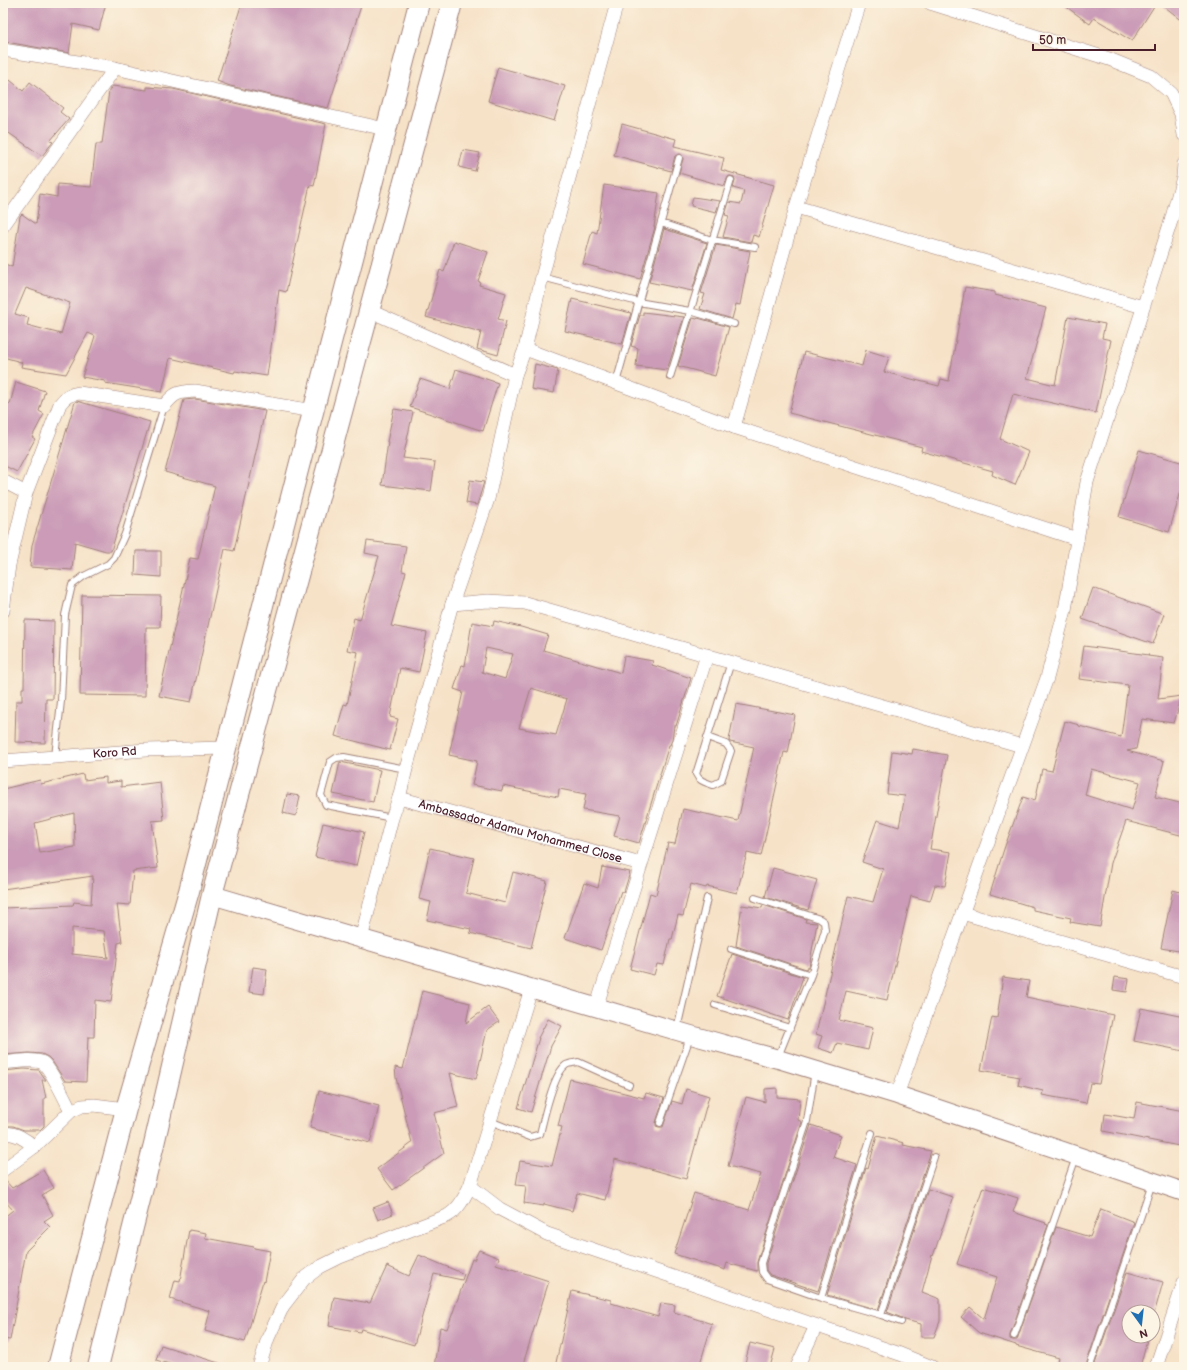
<svg xmlns="http://www.w3.org/2000/svg" width="1187" height="1370" viewBox="0 0 1187 1370" font-family="'Balsamiq Sans',sans-serif">
	<rect width="100%" height="100%" fill="#fcf5e5"/>
	<filter id="ink" filterUnits="userSpaceOnUse"><feTurbulence type="fractalNoise" baseFrequency=".025" numOctaves="2"/><feDisplacementMap in="SourceGraphic" scale="8" xChannelSelector="R" yChannelSelector="G"/><feConvolveMatrix kernelMatrix="1 2 1 2 8 2 1 2 1" color-interpolation-filters="sRGB"/></filter>
	<filter id="wash" filterUnits="userSpaceOnUse"><feTurbulence type="fractalNoise" baseFrequency=".012" numOctaves="4" result="noise"/><feDisplacementMap in="SourceGraphic" scale="16" xChannelSelector="R" yChannelSelector="G"/><feGaussianBlur stdDeviation="0.9" result="paint"/><feColorMatrix in="noise" values="0 0 0 0 0 0 0 0 0 0 0 0 0 0 0 0 0 1.4 0 .05"/><feComposite in="paint" operator="in"/></filter>
	<g filter="url(#wash)">
		<rect width="100%" height="100%" fill="#f6e2c7"/>
		<g id="blocks">
			<path fill="#cb9bb7" fill-rule="evenodd" d="M3,3H106L99,30L73,24L69,53L6,42L5,29L3,30Z
				M242,3H362L328,108L230,86L217,81Z
				M1061,3H1156L1132,41L1094,18L1090,24Z
				M1160,3H1184V22Z
				M498,67L565,86L554,121L488,101Z
				M10,80L23,91L30,82L63,108L60,112L69,119L50,141L53,142L42,156L3,129V89Z
				M112,86L147,90V87L173,89L326,124L314,186L310,185L286,292L279,290L267,376L235,371L234,373L170,358L162,392L105,383V381L82,377L95,336L88,333L66,374L21,367L22,363L21,362L3,357V263L12,267L20,216L22,214L36,224L40,194L57,197L58,184L91,187L96,144H102L109,91ZM26,288L70,303L61,334L27,325L29,318L15,314Z
				M622,124L676,139L674,146L724,158L721,170L774,185L759,237L753,235L751,242L723,237L729,216L725,215L729,202L741,204L744,191L733,188L735,181L734,177L730,176L728,177L724,186L679,173L683,159L682,155L680,154L675,156L671,171L614,155Z
				M463,150L480,153L475,171L459,167Z
				M604,185L659,193L654,227H655L640,279L583,264L592,231L597,233Z
				M693,197L720,201L716,212L691,206Z
				M664,229L707,243L692,291L649,282Z
				M454,241L488,252L478,281L480,282L479,285L506,293L498,319L506,321L498,355L477,349L481,332L426,317L440,270L444,272Z
				M716,245L750,251L740,305L736,304L732,319L700,309L705,294L701,293Z
				M965,287L995,292V295L1046,308L1027,378L1055,385L1068,317L1105,324L1102,338L1111,340L1096,413L1013,394L1000,439L1029,452L1015,485L992,475L993,471L921,451L922,447L789,413L804,352L862,366L866,350L889,357L884,372L939,386L941,379L949,381Z
				M572,299L631,313L622,344L565,331Z
				M643,312L684,317L667,370L636,366L638,348L631,346L640,315H643Z
				M693,318L697,319L698,318L729,327L715,376L678,366Z
				M535,364L558,370L554,393L531,389Z
				M456,369L498,383L483,431L410,407L420,379L450,389Z
				M16,382L45,391L39,411L44,414L32,437L35,439L17,472L3,465V400L10,404Z
				M195,399L265,411L234,551L225,549L191,702L159,696L190,558L198,559L215,486L165,472L184,400Z
				M77,401L150,422L111,551H106L75,542L72,570L30,567L32,545L75,402Z
				M394,409L413,412L403,458L435,462L431,491L382,485L388,442H387Z
				M1139,450L1184,463V492L1181,491L1169,532L1119,517Z
				M470,480L484,482L477,505L466,503Z
				M367,541L406,546L402,571L406,572L391,626L427,633L419,672L400,668L390,717L398,719L390,750L335,736L344,704L347,705L358,652L347,650L354,618L360,620L379,556L365,553Z
				M136,551H161V577L135,575Z
				M1093,588L1164,614L1153,644L1082,619Z
				M82,595L161,596L160,627H146L145,696L80,695Z
				M25,620L54,621L53,699H46L45,743L15,742L16,701H22V688H24Z
				M494,621L521,627L548,635L543,650L621,673L624,656L653,661L652,665L691,678L676,726H674L672,740L670,745H669L639,843L614,836L620,816L583,810L586,794L559,789L558,797L503,786L502,791L472,785L477,761L449,755L463,692L454,689L462,665L465,666L472,622L493,626ZM486,648L513,654L505,679L482,672ZM531,688L567,699L556,735L519,728Z
				M1084,646L1149,655L1148,656L1163,658L1158,699L1182,696L1174,723L1142,719L1136,749L1127,751L1164,761L1155,797L1184,804V836L1126,821L1111,863L1100,927L1070,922L1071,918L1033,910V907L990,894L1004,849L1023,797L1035,801L1042,769L1052,771L1065,721L1079,725V726L1121,737L1128,685L1079,679ZM1091,769L1140,782L1132,810L1085,795Z
				M736,704L795,715L788,753L784,752L761,856L747,853L737,893L707,886L706,888L691,884L683,916L678,915L672,939H670L664,965L657,964L654,975L630,969L650,893L656,895L668,843L675,844L683,809L738,821L754,747L730,742L729,740Z
				M913,749L947,755L930,849L951,852L945,886L935,885L930,901L911,896L887,1000L846,991L839,1020L873,1028L868,1050L837,1043L833,1053L818,1048L822,1036L816,1034L848,896L873,902L883,869L862,862L877,820L899,827L905,796L887,794L892,751L912,754Z
				M340,762L380,770L373,802L333,794Z
				M83,774L84,780L106,777V783L121,781V787L160,782L164,820L152,821L158,868L133,871L130,905L117,904L122,942L118,943L111,1002L95,1000L94,1037H88L86,1082L65,1081L52,1061L48,1057L42,1054L29,1053L3,1055V908L73,905L74,902L91,904L93,876L3,889V789L40,780L41,784ZM74,813L75,847L40,853L35,823ZM72,928L104,931L108,958L72,954Z
				M287,794L300,796L296,816L283,813Z
				M323,823L364,832L356,866L315,857Z
				M430,848L474,858L466,893L505,903L513,872L547,881L531,948L470,933L471,929L427,920L431,902L419,899Z
				M602,867L630,872L624,892L621,891L601,950L565,938L584,883L598,888Z
				M773,868L817,880L808,910L765,897Z
				M1173,890L1184,893V952L1161,948Z
				M742,905L762,908L763,905L806,919L805,922L817,923L809,967H807L806,969L736,946Z
				M732,954L803,977L788,1020L717,996Z
				M253,967L267,969L264,994L249,992Z
				M1003,977L1029,981L1026,997L1113,1015L1099,1084L1090,1083L1086,1103L1042,1095L1043,1091L1018,1085L1020,1077L981,1070L992,1017L997,1018Z
				M1115,977L1129,979L1127,992L1113,990Z
				M422,991L470,1003L466,1023L488,1007L499,1022L487,1030L476,1079L450,1073L458,1107L434,1113L444,1153L393,1190L377,1169L412,1143L396,1078L395,1067L403,1069Z
				M1141,1008L1184,1017V1051L1134,1041Z
				M548,1019L562,1026L551,1046L531,1112L518,1108L539,1038H538Z
				M24,1069L39,1070L46,1080H42L46,1098H44V1126L40,1130H24L13,1126H3V1071Z
				M570,1079L644,1098L646,1093L664,1098L656,1122V1126L659,1127H663L664,1124L672,1101L682,1104L686,1089L709,1096L686,1179L615,1159L605,1200L577,1193L572,1211L544,1204V1206L524,1203L526,1186L516,1185L520,1161L552,1166L562,1127L558,1126Z
				M777,1088V1097L800,1099L798,1120L802,1122L757,1262V1271L727,1263L725,1270L674,1254L694,1193L749,1210L761,1174L728,1166L746,1097L765,1102V1089Z
				M319,1091L379,1106L370,1143L310,1128Z
				M1137,1102L1184,1111V1147L1103,1131L1105,1114L1134,1119Z
				M811,1125L841,1135L833,1157L857,1165L818,1291L770,1275L766,1270V1263Z
				M877,1136L904,1143L903,1145L931,1151L878,1310L827,1295L866,1168L868,1169Z
				M43,1170L54,1188L42,1195L53,1215L44,1221L50,1227L26,1251L10,1340L3,1339V1218L13,1210L3,1199V1178L12,1188Z
				M983,1187L1018,1198L1013,1212L1046,1223L1045,1224L1048,1225L1010,1335V1339L1013,1340H1017L1018,1337L1056,1227L1090,1237L1101,1209L1134,1222L1087,1362V1364L1089,1367H1056L1059,1358L1016,1346V1345L979,1333L961,1317L970,1307L984,1319L997,1277L957,1264Z
				M928,1189L953,1197L933,1256L932,1255L922,1292L940,1299V1321L934,1337H921V1324L905,1320L902,1318L887,1312Z
				M388,1202L393,1214L378,1220L373,1208Z
				M189,1230L206,1233L205,1238L254,1247V1248L270,1251L264,1282L263,1281L245,1342L205,1331L210,1311L170,1299L175,1280L180,1281Z
				M479,1250L499,1258L496,1264L549,1281L522,1367H434L440,1327L447,1329L472,1259L474,1260Z
				M419,1255L464,1274L462,1280L434,1274L414,1345L361,1329L360,1332L329,1326L334,1297L370,1303L387,1266L409,1276Z
				M1127,1272L1163,1282L1153,1318V1312H1129V1336H1148L1140,1367H1093L1095,1364Z
				M572,1291L611,1300V1303L658,1317L661,1303L675,1305L674,1312L712,1324L699,1367H555Z
				M750,1343L775,1349L770,1367H744Z
				M161,1345L222,1364L221,1367H180L156,1360Z"/>
		</g>
	</g>
	<g filter="url(#ink)">
		<use href="#blocks" fill-opacity="0" stroke="#a08079" stroke-width="1"/>
		<g fill="none" stroke-linecap="round" stroke-linejoin="round">
			<g stroke="#a08079" stroke-width="8">
				<path id="lane" d="M661,223L712,240L755,247
					M542,277L638,302L690,311L734,324
					M670,377L731,180
					M616,383L679,158
					M707,737L726,744L731,751L721,781L713,785C705,782 699,781 696,774L731,662
					M55,757L61,701L65,615L72,585L84,576L108,564L114,558L125,534L164,406
					M392,818L326,805L321,795L330,762L336,758L344,757L406,769
					M755,898L820,919L824,922L825,930L811,975L778,1057
					M731,949L811,975
					M715,1005L790,1028
					M677,1029L707,898
					M815,1071L807,1121L761,1263L762,1272L767,1279L821,1298L881,1315L901,1322
					M490,1121L530,1137L540,1134C544,1118 553,1074 566,1065C569,1063 575,1063 578,1062L629,1085
					M660,1123L690,1037
					M821,1298L872,1133
					M881,1315L934,1157
					M1014,1336L1076,1157
					M1091,1363L1152,1183"/>
			</g>
			<g stroke="#a08079" stroke-width="14">
				<g id="street">
					<path d="M930,3L1109,59L1151,76L1171,93L1181,114L1184,135"/>
					<path d="M3,50L115,68L385,129"/>
					<path d="M796,207L1143,307"/>
					<path d="M3,226L115,68"/>
					<path d="M370,311L515,375"/>
					<path d="M525,349L734,427L1077,539"/>
					<path d="M734,427L796,207L859,3"/>
					<path d="M3,481L26,493"/>
					<path d="M452,604L488,601L525,603L1022,746"/>
					<path d="M3,611L9,565L26,493L60,404C65,397 70,394 79,393L164,406C175,392 179,392 195,391L313,411"/>
					<path id="s1" d="M3,761L146,750L226,748"/>
					<path id="s2" d="M399,798L641,864"/>
					<path d="M962,913L1184,977"/>
					<path d="M361,939L392,818L399,798L406,769L452,604L488,499L515,375L525,349L542,277L617,3"/>
					<path d="M596,1008L707,655"/>
					<path d="M3,1063C13,1062 34,1058 43,1063C51,1069 66,1101 71,1111"/>
					<path d="M897,1095L1047,678L1065,610L1087,482L1171,221L1183,177L1184,164"/>
					<path d="M3,1134C14,1131 27,1140 34,1147"/>
					<path d="M3,1170L34,1147L71,1111L82,1106L94,1105L126,1109"/>
					<path d="M470,1186L500,1209L547,1234L900,1354L932,1367"/>
					<path d="M259,1367L268,1338L283,1306L304,1279L320,1267L340,1257L447,1216C459,1209 464,1198 470,1186L531,989"/>
					<path d="M797,1367L816,1326"/>
					<path d="M1156,1367L1184,1282"/>
				</g>
			</g>
			<g stroke="#a08079" stroke-width="20">
				<path id="secondary" d="M212,895L691,1035L778,1059L897,1095L1184,1192"/>
			</g>
			<g stroke="#a08079" stroke-width="22">
				<path id="primary" d="M58,1367L126,1109L189,891L419,3
					M98,1367L154,1144L212,895L452,3"/>
			</g>
			<use href="#lane" stroke="#fff" stroke-width="6"/>
			<use href="#street" stroke="#fff" stroke-width="13"/>
			<use href="#secondary" stroke="#fff" stroke-width="18"/>
			<use href="#primary" stroke="#fff" stroke-width="20"/>
		</g>
	</g>
	<g text-anchor="middle" stroke-width="3" stroke-linejoin="round" paint-order="stroke">
		<g font-size="12" fill="#4a1f2b" stroke="#fcf5e5">
			<text dy="4" stroke="none"><textPath href="#s1" startOffset="112">Koro Rd</textPath></text>
			<text dy="4" stroke="none"><textPath href="#s2" startOffset="126">Ambassador Adamu Mohammed Close</textPath></text>
		</g>
	</g>
	<rect width="1187" height="1370" fill="none" stroke="#fcf5e5" stroke-width="16"/>
	<g transform="translate(1141 1324) rotate(165)"><circle r="19" fill="#fcf5e5" stroke="#b59f9b"/>
	<path d="M0-3L7 15L0 10L-7 15Z" fill="#1f6fb2"/>
	<text y="-6" font-size="11" font-weight="bold" text-anchor="middle" fill="#4a1f2b">N</text>
	</g>
	<path d="M1033 44v6h122v-6" fill="none" stroke="#4a1f2b" stroke-width="2"/>
	<text x="1039" y="44" font-size="12" fill="#4a1f2b" stroke="#fcf5e5" stroke-width="3" paint-order="stroke">50 m</text>
</svg>
